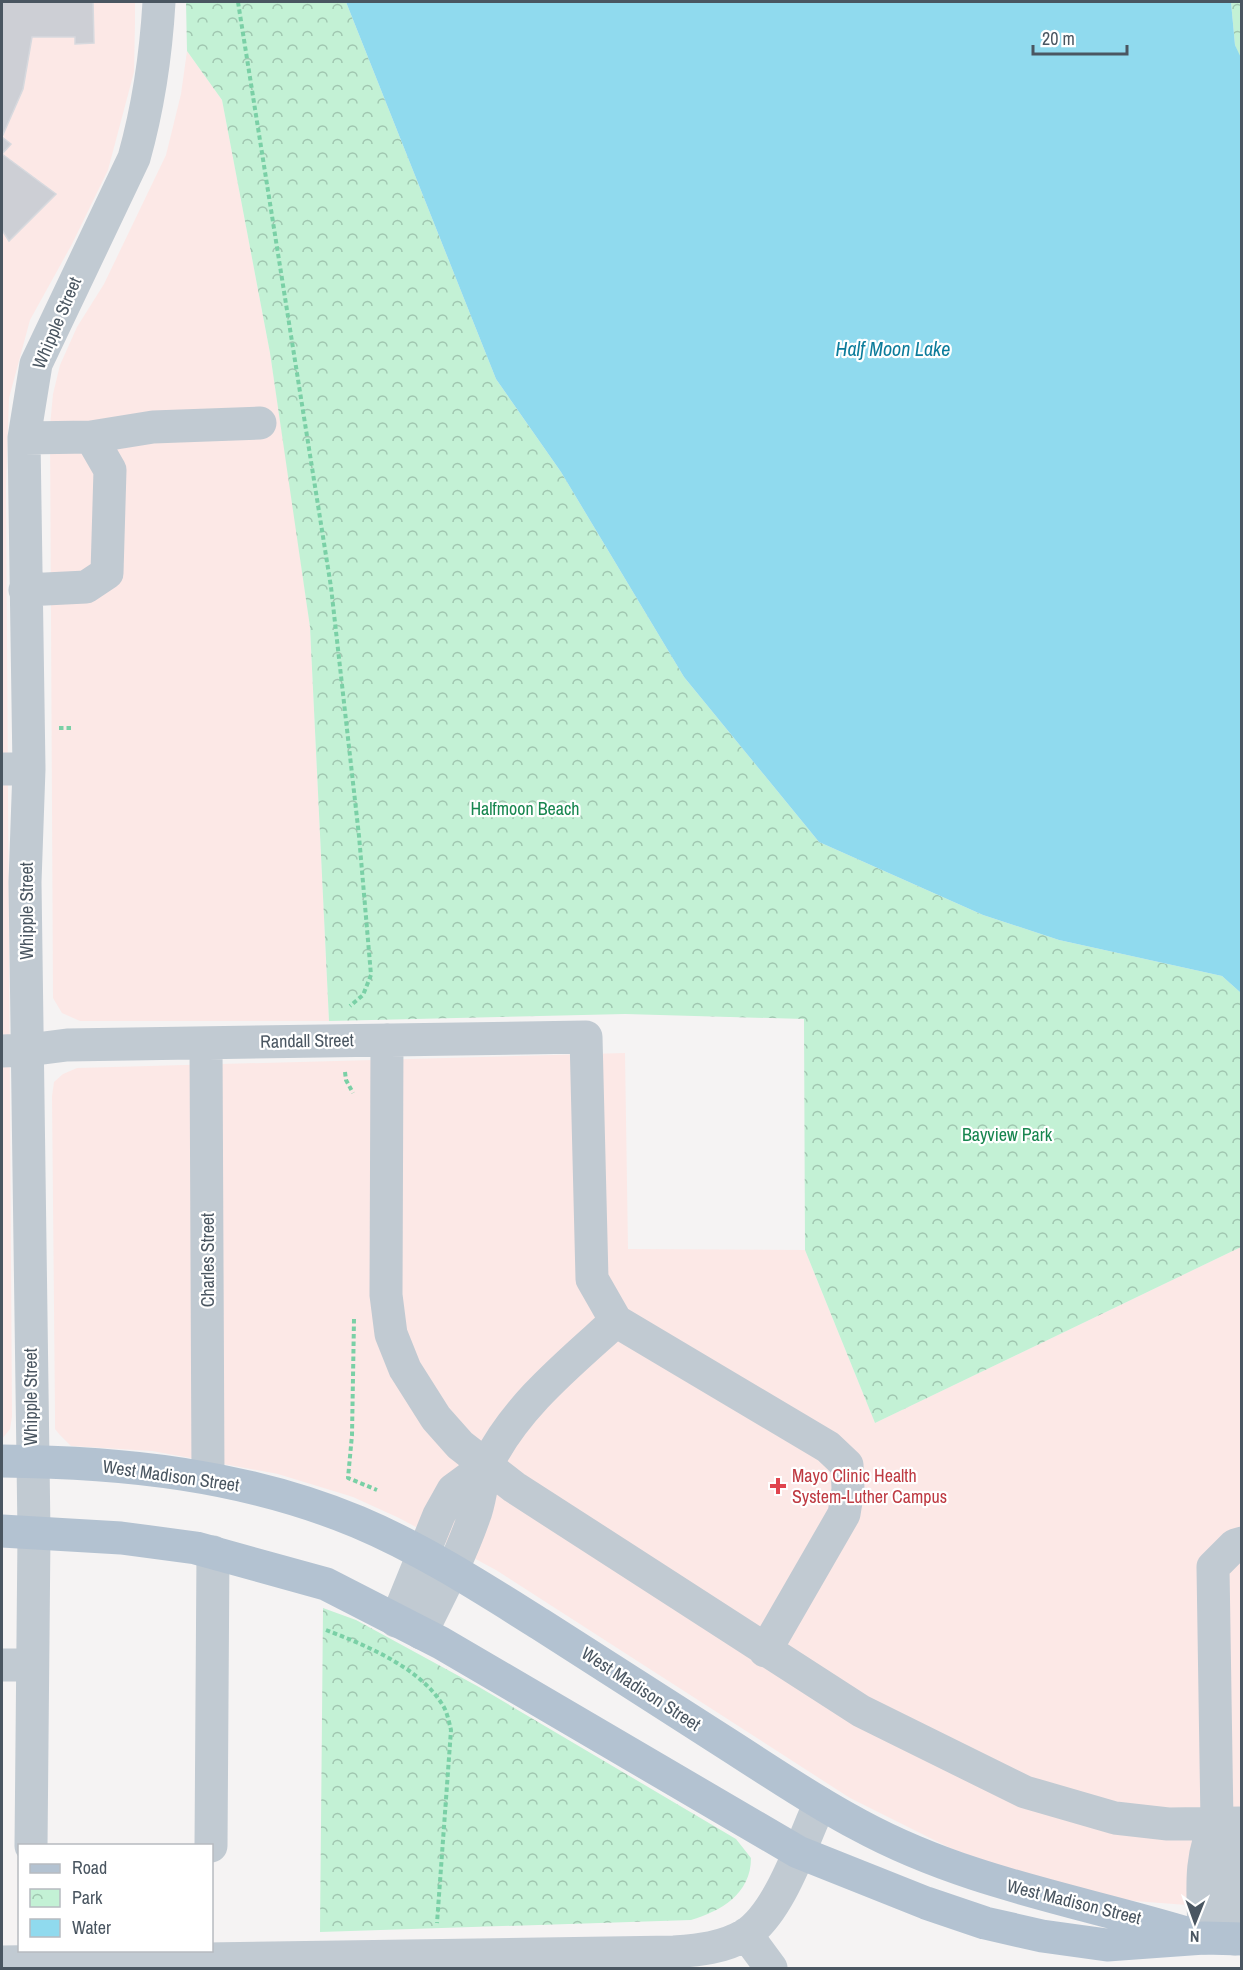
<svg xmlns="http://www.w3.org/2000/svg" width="1243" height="1970" viewBox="0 0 1243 1970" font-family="'Archivo Narrow',sans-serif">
	<defs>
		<pattern id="park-crowns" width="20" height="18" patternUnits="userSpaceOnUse" patternTransform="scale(1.5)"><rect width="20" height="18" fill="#c3f1d5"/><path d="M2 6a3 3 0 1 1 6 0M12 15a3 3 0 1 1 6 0" fill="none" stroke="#a0c6b0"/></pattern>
	</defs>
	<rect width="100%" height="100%" fill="#f5f3f3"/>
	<path fill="#fce8e6" d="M2,2H135V23L134,72L108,170L72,244L30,320L9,398L6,486L12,1416L10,1429L2,1439Z
		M187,51L222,100L270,353L291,493L310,627L329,1021H80L62,1013L53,998L50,426L53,394L60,365L77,327L104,284L166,155L181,94Z
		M625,1053L628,1249L805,1250L875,1423L1241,1247V1905H1186L1135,1901L1081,1892L1026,1878L948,1847L850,1798L496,1570L399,1518L353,1497L278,1474L152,1451L71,1446L59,1434L55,1429V1413L52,1096L54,1082L63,1074L77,1068Z"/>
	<path fill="url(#park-crowns)" d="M186,2H346L496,379L561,472L684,677L819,842L983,915L1059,940L1222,976L1241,993V1247L875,1423L805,1250L804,1019L625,1014L329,1021L310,627L270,353L222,100L187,51Z
		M1231,2H1241V60L1235,45Z
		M323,1608L356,1620L479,1687L736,1839L751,1858C751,1894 721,1911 691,1920L320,1932Z"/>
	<path fill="#90daee" d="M346,2H1231L1235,45L1242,60L1241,993L1222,976L1059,940L983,915L819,842L684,677L561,472L496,379Z"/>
	<path fill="#cdcfd5" stroke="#d7d9de" stroke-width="1.5" d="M2,2H93L94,43L75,44V37H32L23,89L2,137L11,144L2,154L56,194L9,241L2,230Z"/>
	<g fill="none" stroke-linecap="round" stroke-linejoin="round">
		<path stroke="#7ad0a6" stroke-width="4" stroke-dasharray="4.5 3" stroke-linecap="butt" d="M238,2L331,587L359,836L371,975L363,995L350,1006
			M59,728H71
			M345,1072L346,1080L353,1093
			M354,1319L352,1435L348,1478L377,1490
			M326,1630C365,1645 419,1667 442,1704C447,1711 449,1722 451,1730L437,1923"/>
		<path stroke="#c1cad2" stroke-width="33" d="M91,437L153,427L260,423
			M24,438L91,437L110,470L107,573L86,587L25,590
			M2,769H29
			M387,1040L386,1295L391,1334L405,1369L436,1418L460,1445L514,1487L861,1711L1025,1792L1115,1818L1168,1824L1242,1823
			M206,1043L208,1477
			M2,1051L28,1050L67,1045L586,1037L592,1279L616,1321L828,1447L847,1465L848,1489L844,1514L765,1651
			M396,1621L439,1515L453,1490L487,1465
			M421,1633C440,1595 460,1557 474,1517C481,1500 481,1479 488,1463C516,1406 570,1363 616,1321
			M2,1665H31
			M1217,1823L1227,1834L1233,1851L1235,1939
			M31,1846L34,1533L25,882L29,769L24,438L36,364L134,158C148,108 156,54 159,2
			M211,1846L213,1552
			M746,1934L771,1968
			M1204,1938C1204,1900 1197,1857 1217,1823L1213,1567L1235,1545L1242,1543
			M2,1962L674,1952C699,1950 723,1948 745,1935C780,1913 803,1840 820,1803"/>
		<path stroke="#b3c2d1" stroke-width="33" d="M2,1461C123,1462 245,1475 358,1522C422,1549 481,1587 540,1624C604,1665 668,1706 732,1747C774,1774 815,1802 859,1825C964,1882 1073,1899 1186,1933
			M2,1531L121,1538L196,1548L326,1584L441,1643L798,1852L926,1903L985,1923L1042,1936L1107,1945L1204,1938L1242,1939"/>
	</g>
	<path fill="#e0444e" stroke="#fff" stroke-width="2" d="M775 1477h6v6h6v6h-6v6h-6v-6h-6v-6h6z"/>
	<g text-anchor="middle" stroke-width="4.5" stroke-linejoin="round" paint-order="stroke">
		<g font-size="18" fill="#4a5661" stroke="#fff">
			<text transform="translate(57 323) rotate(-67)" y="6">Whipple Street</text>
			<text transform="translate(27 911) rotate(-90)" y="6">Whipple Street</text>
			<text transform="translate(307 1041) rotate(-1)" y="6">Randall Street</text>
			<text transform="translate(208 1260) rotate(-90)" y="6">Charles Street</text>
			<text transform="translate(31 1397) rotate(-90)" y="6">Whipple Street</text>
			<text transform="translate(171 1476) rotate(8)" y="6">West Madison Street</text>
			<text transform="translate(641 1689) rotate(33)" y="6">West Madison Street</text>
			<text transform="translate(1074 1902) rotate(14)" y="6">West Madison Street</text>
		</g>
		<g font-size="18" fill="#17864f" stroke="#fff">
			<text x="525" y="815">Halfmoon Beach</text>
			<text x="1007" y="1141">Bayview Park</text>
		</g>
		<g font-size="18" fill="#be3a42" stroke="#fff" text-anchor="start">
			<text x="792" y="1482">Mayo Clinic Health<tspan x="792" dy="21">System-Luther Campus</tspan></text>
		</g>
		<g font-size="20" font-style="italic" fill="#0c7c9b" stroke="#fff">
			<text x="893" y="356">Half Moon Lake</text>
		</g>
	</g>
	<rect width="1243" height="1970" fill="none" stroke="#4a5661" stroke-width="6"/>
	<rect x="18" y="1844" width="195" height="108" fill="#ffffff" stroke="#b7bbc0" stroke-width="1.5"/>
	<rect x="30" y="1864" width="30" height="9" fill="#b3c2d1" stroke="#b7bbc0" stroke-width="1.5"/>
	<text x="72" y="1874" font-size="18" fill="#4a5661">Road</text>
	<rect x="30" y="1889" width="30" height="18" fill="url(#park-crowns)" stroke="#b7bbc0" stroke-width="1.5"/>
	<text x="72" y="1904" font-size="18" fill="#4a5661">Park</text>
	<rect x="30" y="1919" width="30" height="18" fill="#90daee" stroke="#b7bbc0" stroke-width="1.5"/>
	<text x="72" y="1934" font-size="18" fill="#4a5661">Water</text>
	<g transform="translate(1195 1922) rotate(181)" stroke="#ffffff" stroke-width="4.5" paint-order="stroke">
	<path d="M0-4.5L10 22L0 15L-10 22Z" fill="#4a5661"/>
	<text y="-9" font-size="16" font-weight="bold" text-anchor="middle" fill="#4a5661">N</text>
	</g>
	<path d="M1033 45v9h94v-9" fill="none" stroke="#4a5661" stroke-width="3"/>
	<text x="1042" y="45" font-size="18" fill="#4a5661" stroke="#ffffff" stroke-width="4.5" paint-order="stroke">20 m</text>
</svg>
